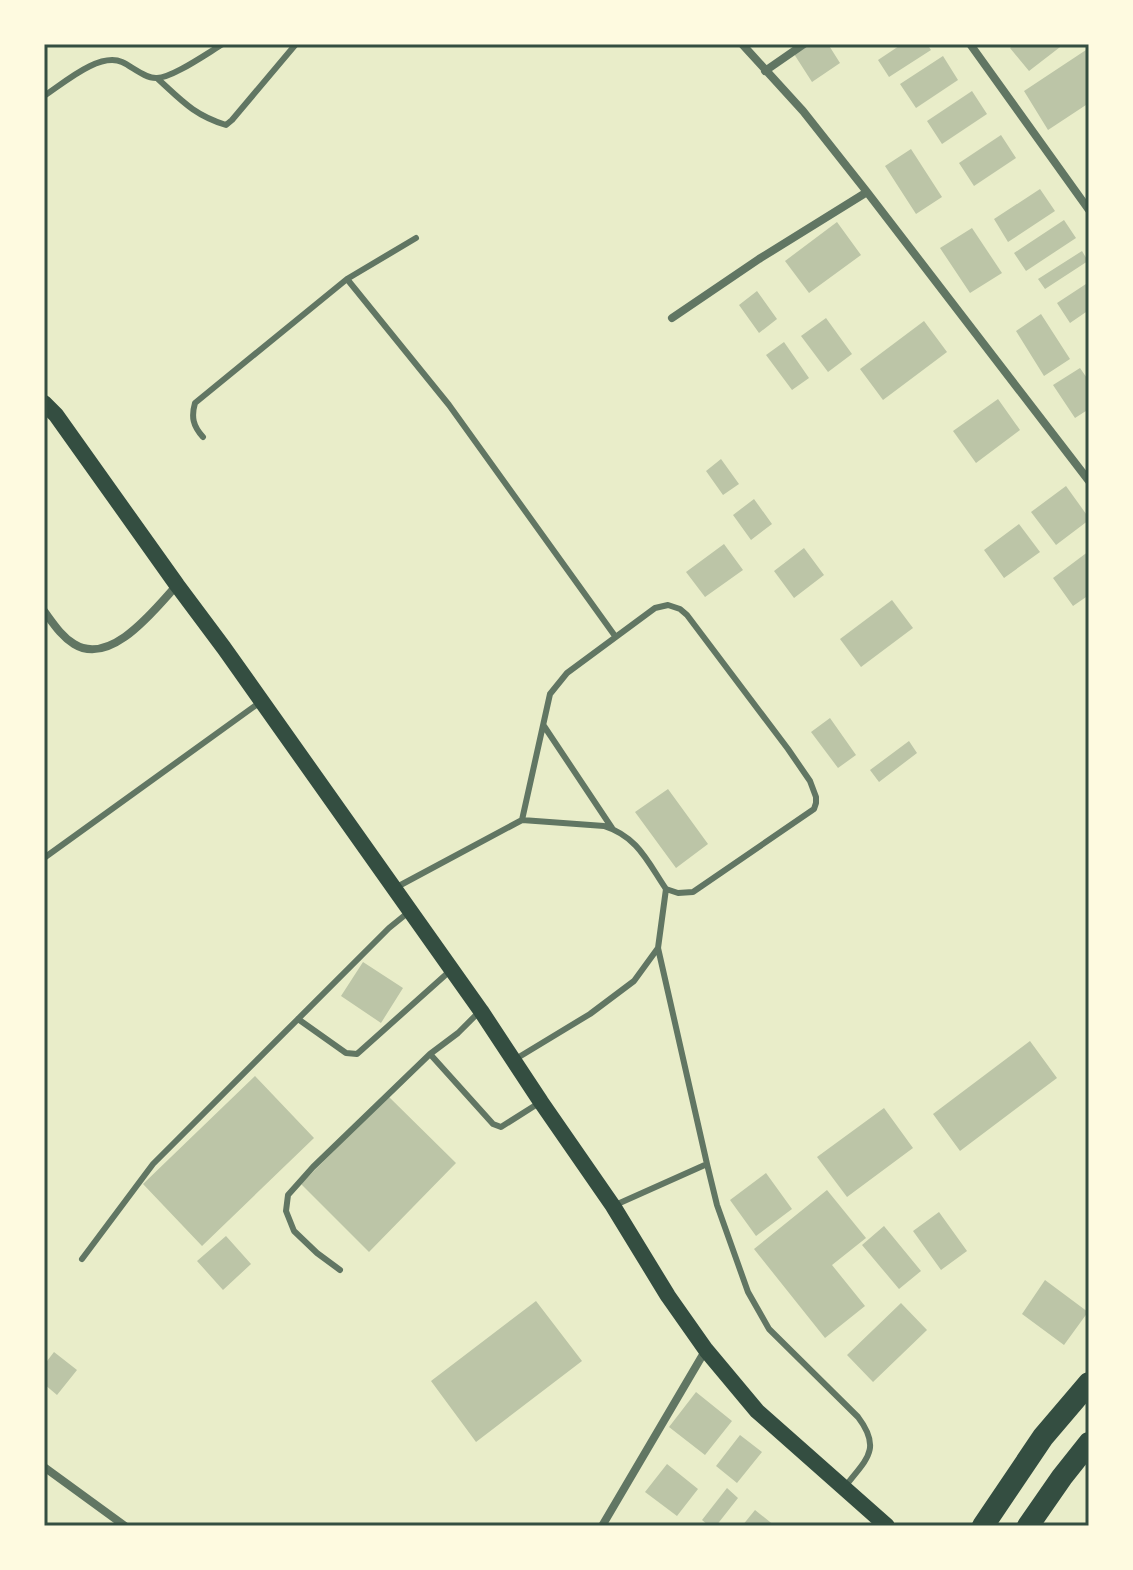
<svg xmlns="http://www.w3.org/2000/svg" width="1133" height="1570" viewBox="0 0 1133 1570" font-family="'Source Sans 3',sans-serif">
	<rect width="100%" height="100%" fill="#e9edc9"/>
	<path fill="#bcc5a7" d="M809,44H828L840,63L812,82L794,54Z
		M902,44H927L931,50L889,77L878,60Z
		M1015,44H1064L1029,71L1010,48Z
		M1089,48V103L1048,130L1024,91Z
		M943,56L958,80L916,108L900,84Z
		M972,91L987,114L942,144L927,121Z
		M1001,135L1016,158L974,186L959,163Z
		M911,149L942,197L916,214L885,166Z
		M1040,189L1055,211L1008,242L994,219Z
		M1064,220L1076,238L1026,271L1014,253Z
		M837,222L861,255L809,293L785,261Z
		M972,228L1002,273L970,293L940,248Z
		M1082,251L1088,261L1045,289L1038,279Z
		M1089,282V310L1070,323L1057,303Z
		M757,291L777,319L759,333L739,305Z
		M1041,314L1070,359L1044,376L1016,331Z
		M826,318L852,354L828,372L801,336Z
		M924,321L947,352L883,400L860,369Z
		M784,342L809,378L792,390L766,355Z
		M1080,368L1089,381V409L1075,418L1053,385Z
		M998,399L1020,430L976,463L953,431Z
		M721,459L739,484L723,495L706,471Z
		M1066,486L1089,518V520L1056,545L1031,512Z
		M754,499L772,524L751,540L733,515Z
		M1019,524L1040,552L1004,578L984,550Z
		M724,544L743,570L705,597L686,572Z
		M804,548L824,575L794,598L774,571Z
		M1089,551V595L1073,606L1053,578Z
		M892,600L913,628L861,667L840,639Z
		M830,718L856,755L838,768L811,732Z
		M909,741L917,753L879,782L870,770Z
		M668,789L708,844L676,868L635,812Z
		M363,962L403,988L381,1023L341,996Z
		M1030,1041L1057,1078L960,1151L933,1114Z
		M255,1076L314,1138L202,1246L143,1184Z
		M388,1096L456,1163L369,1252L301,1184Z
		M884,1108L913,1148L847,1197L817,1157Z
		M766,1173L792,1209L756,1236L730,1200Z
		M827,1190L866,1238L832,1265L865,1306L825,1338L754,1249Z
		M939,1212L967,1251L941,1270L913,1231Z
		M884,1226L921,1271L899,1289L862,1245Z
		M226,1236L251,1264L223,1290L197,1261Z
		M1045,1280L1088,1312L1064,1345L1022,1314Z
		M536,1301L582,1361L476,1442L431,1381Z
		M901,1303L927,1330L873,1382L847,1355Z
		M54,1352L77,1370L57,1395L44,1384V1365Z
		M696,1392L732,1421L705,1455L669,1427Z
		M740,1435L762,1452L737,1483L716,1466Z
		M667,1464L698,1489L677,1516L645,1492Z
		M727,1488L738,1498L716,1526H709L702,1520Z
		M755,1510L775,1526H742Z"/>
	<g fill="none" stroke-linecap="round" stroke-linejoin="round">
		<path stroke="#617663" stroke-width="6" d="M158,79C182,101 194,115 226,125L232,120L296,44
			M44,96C64,83 99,52 122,62C133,67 144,78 156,78C171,79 209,52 223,44
			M347,279L416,238
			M203,437C193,426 191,417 195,403L347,279L449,405L615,636
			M544,726L612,828
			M44,858L259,703
			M395,888L522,820L604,826C638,837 647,861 666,889L678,893L693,892L814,809L816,803V797L810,781L788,749L687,615L680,609L668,605L655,608L567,673L550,694L522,820
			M666,889L658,948L707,1164
			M298,1019L346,1053L357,1054L451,970
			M430,1054L493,1124L501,1127L539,1103
			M514,1060L590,1014L634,981L658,948
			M613,1206L707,1164L717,1205L748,1292L769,1329L858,1417C883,1450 865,1460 844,1488
			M82,1259L153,1164L389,928L410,911
			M340,1270L317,1253L294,1231L286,1211L288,1195L313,1167L430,1054L458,1033L480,1011"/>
		<path stroke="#617663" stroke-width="8" d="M742,44L803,111L867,192L1089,481
			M970,44L1089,210
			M765,71L804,44
			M672,318L759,259L867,192
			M44,611C53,623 61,636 74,644C111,667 155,609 177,585
			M44,1467L125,1526
			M602,1526L705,1351"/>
		<path stroke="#344e41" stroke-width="16" d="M44,403L56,415L177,585L224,648L481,1011L541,1102L613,1206L668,1296L706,1350L757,1411L887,1526"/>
		<path stroke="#344e41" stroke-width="22" d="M983,1526L1043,1437L1089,1383
			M1028,1526L1062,1477L1089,1443"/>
	</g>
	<rect width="1133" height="1570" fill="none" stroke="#fefae0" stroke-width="92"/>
	<rect x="46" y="46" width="1041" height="1478" fill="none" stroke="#344e41" stroke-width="3"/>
</svg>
